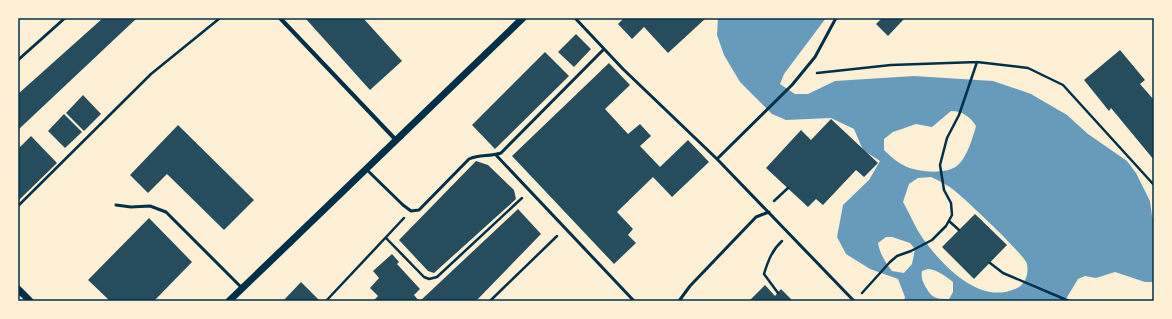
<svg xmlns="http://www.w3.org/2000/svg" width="1172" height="319" viewBox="0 0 1172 319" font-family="'PT Sans',sans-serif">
	<rect width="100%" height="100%" fill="#fdf0d5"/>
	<path fill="#669bbc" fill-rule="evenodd" d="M718,18H826L784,74L780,84L795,94H808L835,81L914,76L993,81L1031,94L1067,115L1088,134L1127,161L1136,173L1150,201L1152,216L1154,219V282H1145L1115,272L1096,278L1085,276L1078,279L1066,299L1065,301H904L905,297L898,279L870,269L846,254L837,237L843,205L869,180L880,161L863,150L854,129L831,118L786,120L772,114L740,82L724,55L717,35ZM951,111C963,111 970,117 976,126C973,137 967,157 958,165C947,175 919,172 907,167C898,163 891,157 884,150V139L893,132L916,124L932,127ZM931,177C939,181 948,185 955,191C965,199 1026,256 1027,264C1029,275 1025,285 1015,289C981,304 946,269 927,244C917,232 911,216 903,202L909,184L918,178ZM886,237H892L910,243L915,249L912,264L904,273L892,271C885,262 880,254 878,243ZM928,269C938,270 945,276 953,282V292L949,299C935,299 932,298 925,286C922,280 921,277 922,271Z"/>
	<path fill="#264d5e" d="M103,18H137L18,130V94Z
		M305,18H363L402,61L370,90Z
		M624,18H706L668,53L644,27L632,39L618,24Z
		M882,18H903L904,19L888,36L876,24Z
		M576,34L591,49L574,67L558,52Z
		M1120,50L1145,80L1140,84L1154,100V160L1111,108L1109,111L1084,80Z
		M545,52L569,76L495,149L472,125Z
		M609,63L630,85L605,109L628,134L640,124L651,136L640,146L660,167L688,140L709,162L672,197L653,177L617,212L633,229L628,235L636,243L614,264L512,156Z
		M83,95L101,114L84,131L66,113Z
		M64,114L82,132L65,148L48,131Z
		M831,119L878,163L864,177L856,170L823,205L816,199L808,207L766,168L801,130L811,140Z
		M178,125L254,200L224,230L167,174L148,193L130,175Z
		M31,136L57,163L18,201V149Z
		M476,161L488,165L514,190L516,199L434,273L428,271L399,240Z
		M518,209L541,234L476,301H420Z
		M975,214L1007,245L974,279L942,247Z
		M149,218L192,262L154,301H110L88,280Z
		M392,254L399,262L397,264L420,289L414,295L419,301H373L378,296L370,288L379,278L373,271Z
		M301,282L319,300L318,301H283Z
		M765,285L775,296L781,289L793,301H749Z"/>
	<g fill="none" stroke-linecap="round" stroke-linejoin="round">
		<path stroke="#003049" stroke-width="2.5" d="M817,73L891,65L977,62L1028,68L1063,85L1154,185
			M774,201L788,188
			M18,206L151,74L220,18
			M949,221L959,230
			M386,238L424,277L429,279L437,277L522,198
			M990,263L1003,273L1069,301
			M778,293L764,274C768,261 772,250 782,241
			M862,293L890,262L897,256L911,251L932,240L946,226L952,215L951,203L944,190L940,165L947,138L959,115L977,62
			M326,301L404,218
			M490,301L557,236"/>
		<path stroke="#003049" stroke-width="3" d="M575,18L623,69L717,159L854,301
			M18,60L65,18
			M496,155L634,301
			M717,159L792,85L815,57L836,18
			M366,169L403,205L411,211L419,210L469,159C480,154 489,157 501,153L604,49
			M116,205L131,207L150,206L166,212L242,288
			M679,301L690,286L756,217L769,212"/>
		<path stroke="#003049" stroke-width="4" d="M280,18L396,140"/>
		<path stroke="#003049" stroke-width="7" d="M18,289L30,301
			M229,301L523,18"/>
	</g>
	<rect width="1172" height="319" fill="none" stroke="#fdf0d5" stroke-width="38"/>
	<rect x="19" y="19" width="1134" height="281" fill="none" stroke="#003049" stroke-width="1.5"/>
</svg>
